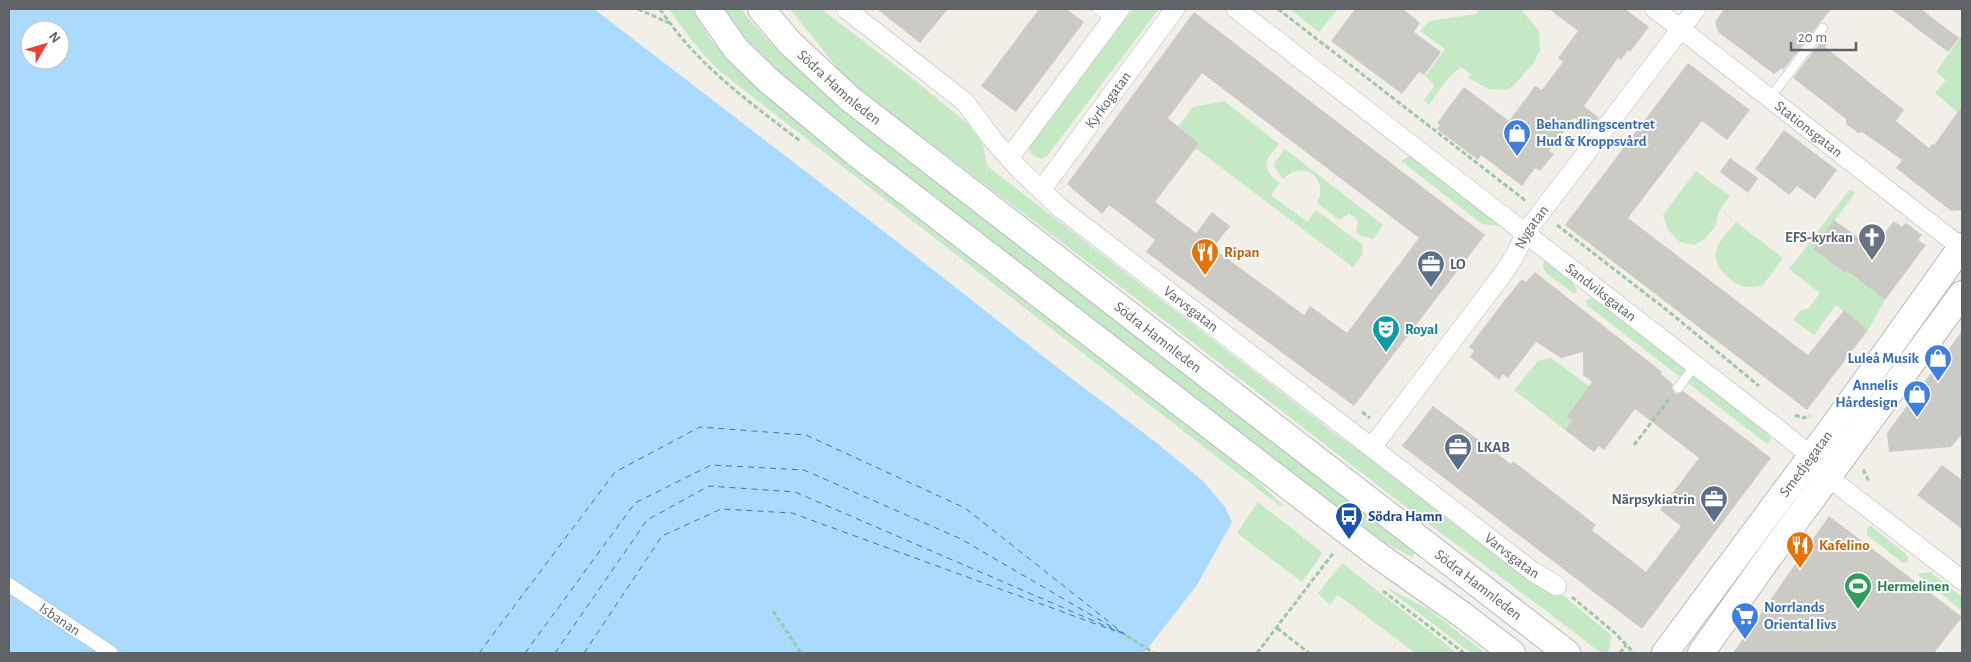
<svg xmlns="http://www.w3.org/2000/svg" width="1971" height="662" viewBox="0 0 1971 662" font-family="'Alegreya Sans',sans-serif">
	<rect width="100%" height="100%" fill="#f1efe8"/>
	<path fill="#c5e8c5" d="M669,9H692L711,40L743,75L802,126L895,200L1241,466L1284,506H1280L722,73C701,53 685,33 669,9Z
		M722,9H741C767,42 797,69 829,96L1416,552L1412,557L1380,540L819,108C782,75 751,49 722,9Z
		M790,9H821L917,82L968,124L983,144L987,166L1338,436L1369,456L1552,586L1611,635L1609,650L1607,653H1601L1545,610L1406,507L1138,300L848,81Z
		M1133,9H1159L1047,156L1041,159C1033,156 1030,153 1028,145Z
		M1290,9H1338L1319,32Z
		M1480,9H1521L1539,31L1540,51L1533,64L1512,87L1505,90L1489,89L1468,78L1471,74L1461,67L1448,78L1429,105L1424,100L1433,88V83L1425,76L1445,49L1420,31L1429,21L1476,14Z
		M1962,35V116L1935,93L1946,80L1936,72Z
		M1224,101L1279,144C1265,162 1259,167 1280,183L1271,195L1307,222L1316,210L1363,245L1362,255L1353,267L1174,132L1193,107Z
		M1285,149L1383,225L1373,239L1362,236L1356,233L1358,222L1355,217L1349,214L1339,220L1317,203C1330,178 1303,158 1283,179L1274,166L1275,162Z
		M1408,157H1411L1501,226L1482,224L1401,161Z
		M1696,171L1730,196L1718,213L1716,225L1705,239L1694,245L1680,242L1668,230L1663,215Z
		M1850,189L1855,193L1813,249L1845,273L1848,269L1853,276L1885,300L1868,330L1836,305L1814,335L1793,320L1801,310L1809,308L1820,293L1789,269Z
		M1736,222L1783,258L1763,285C1758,286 1752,287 1747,287C1733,285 1712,266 1716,251C1717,242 1730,230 1736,222Z
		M1544,261L1549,263L1572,282L1577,290L1574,294L1546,273L1543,267Z
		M1591,298L1598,302L1767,433L1771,439L1767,444L1588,306L1585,300Z
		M1551,358L1589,386L1566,417L1572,421L1565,430L1514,390L1538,361Z
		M1258,502L1323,553L1302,582L1237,533Z
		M1871,526L1907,555L1908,561L1903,563L1867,535V528Z
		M1342,563L1457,653H1415L1338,595L1330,605L1318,593Z
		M1930,572L1962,597V611L1917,574Z
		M1384,586L1428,609L1485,653H1471Z"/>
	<path fill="#aadaff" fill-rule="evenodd" d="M9,9H594L904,247L1067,375L1153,440L1203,481L1225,507L1232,522L1197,585L1144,653H9ZM30,30H60V60H30Z"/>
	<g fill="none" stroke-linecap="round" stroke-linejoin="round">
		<path stroke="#4174aa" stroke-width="1" stroke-dasharray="6 5" stroke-linecap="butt" d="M479,653L615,472L700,427L806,435L965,508L1127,636
			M525,653L635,503L711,465L804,470L961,539L1122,633
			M555,653L647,520L709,486L795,492L1124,634
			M584,653L662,536L721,509L792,513L1115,631"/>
	</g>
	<path fill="#cccac5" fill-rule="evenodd" d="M877,9H948L920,43Z
		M1039,9H1066L1084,22L1016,112L981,86Z
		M1355,9H1403L1420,23L1414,32L1441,52L1424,75L1419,72L1402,94L1331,41Z
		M1549,9H1625L1649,27L1630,52L1628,50L1621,60L1618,58L1584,106L1599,118L1590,129L1574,118L1549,151L1554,154L1540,171L1535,168L1522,186L1481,155L1478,160L1437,129L1440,125L1437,123L1464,87L1509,121L1535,86L1542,90L1563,62L1558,58L1578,31Z
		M1724,9H1831L1783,70L1782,68L1774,74L1718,32L1715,22Z
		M1891,9H1921L1959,38L1948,52Z
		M1194,12L1485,235L1354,406L1146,252L1155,240L1109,205L1102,214L1067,184ZM1202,73L1419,238L1347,333L1310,306L1304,315L1213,248L1230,226L1212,212L1196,233L1155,202L1199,144L1168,118Z
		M1822,40L1827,44L1825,47L1904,110L1896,121L1929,148L1932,144L1934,145L1962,106V210L1951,211L1896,168L1902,160L1862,132L1858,133L1846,124V119L1793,78Z
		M1688,63L1750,110L1727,140L1702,121L1628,218L1808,355L1844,310L1868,330L1807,410L1565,225Z
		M1784,130L1837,170L1815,199L1797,186L1789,195L1755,169Z
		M1730,158L1758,178L1748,193L1720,172Z
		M1834,220L1873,248L1894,221L1902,227L1906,223L1922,235L1918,240L1926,245L1885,300L1847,271L1845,273L1813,249Z
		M1535,272L1662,372L1661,374L1673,384L1672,388L1674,393L1678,394L1683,391L1771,458L1642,629L1402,446L1433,406L1511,464L1513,461L1596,525L1592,530L1646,572L1681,526L1660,510L1699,458L1635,409L1604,450L1599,446L1594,452L1565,430L1572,421L1566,417L1592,382L1583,375V352L1561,358L1536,342L1508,378L1503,374L1499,380L1470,357L1474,351L1469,347L1504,301L1522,279L1526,282Z
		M1962,331V434L1951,447L1889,452L1887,433Z
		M1942,465L1962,480V529L1917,495Z
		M1829,516L1962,617L1934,653H1733Z"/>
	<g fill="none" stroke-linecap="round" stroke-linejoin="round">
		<g stroke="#b5b8bc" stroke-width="10">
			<path id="service" d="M1097,9L1112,20
				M1770,98L1823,28
				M1678,388L1696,364"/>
		</g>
		<g stroke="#b5b8bc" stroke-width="15">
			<path id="pedestrian" d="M9,585L111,653"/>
		</g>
		<g stroke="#b5b8bc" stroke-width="20">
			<g id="minor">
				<path id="s1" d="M846,9L965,102L994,141L1019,169L1059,207L1532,571L1557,586"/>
				<path id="s2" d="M1236,9L1783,433L1811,456L1828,477L1962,580"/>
				<path id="s3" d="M1655,9L1962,248"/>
				<path d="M1009,158L1120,9"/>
				<path id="s4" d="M1042,189L1175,9"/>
				<path id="s5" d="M1372,447L1505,271L1515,255L1526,232L1696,9"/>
			</g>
		</g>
		<g stroke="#b6babf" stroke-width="28">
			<g id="secondary">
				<path d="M708,9L736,49L769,81L857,154L1375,553L1464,616L1512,653"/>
				<path id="s6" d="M761,9L790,43L849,98L1567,653"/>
				<path id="s7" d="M1665,653L1832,428L1962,246"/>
				<path d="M1701,653L1767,560L1962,294"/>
			</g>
		</g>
		<path stroke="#9cc7a9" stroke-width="3" stroke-dasharray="5 2.5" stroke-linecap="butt" d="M638,9L669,23
			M660,9C698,66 747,100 800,141
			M1278,9L1526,201
			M1557,225L1668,311L1759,386
			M1362,412L1370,418
			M1795,415L1803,418L1810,416
			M1634,445L1670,398
			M1864,469V472L1869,481
			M1383,591L1464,653
			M1572,597L1615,633L1634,653
			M773,611L801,653
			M1277,628L1309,653
			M1127,636L1154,653
			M1257,653L1334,552
			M1620,653L1626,645"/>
		<use href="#service" stroke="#fff" stroke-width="9"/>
		<use href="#pedestrian" stroke="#fff" stroke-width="14"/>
		<use href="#minor" stroke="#fff" stroke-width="19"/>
		<use href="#secondary" stroke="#fff" stroke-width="26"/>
	</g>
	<defs>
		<g id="shop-pin" transform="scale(1.4375)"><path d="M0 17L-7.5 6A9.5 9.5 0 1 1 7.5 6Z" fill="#3f7fe0" stroke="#fff"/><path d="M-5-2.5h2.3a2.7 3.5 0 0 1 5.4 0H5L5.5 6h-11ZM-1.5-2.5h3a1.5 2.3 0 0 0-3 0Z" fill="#fff"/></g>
		<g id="church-pin" transform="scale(1.4375)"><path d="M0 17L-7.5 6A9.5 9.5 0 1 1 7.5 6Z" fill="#6b7280" stroke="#fff"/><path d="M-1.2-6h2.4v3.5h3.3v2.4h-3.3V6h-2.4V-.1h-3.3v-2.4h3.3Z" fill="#fff"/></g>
		<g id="restaurant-pin" transform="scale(1.4375)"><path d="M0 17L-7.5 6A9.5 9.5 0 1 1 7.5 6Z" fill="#e8710a" stroke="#fff"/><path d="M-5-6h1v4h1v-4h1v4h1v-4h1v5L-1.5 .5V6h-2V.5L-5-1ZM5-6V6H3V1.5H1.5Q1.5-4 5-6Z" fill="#fff"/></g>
		<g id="office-pin" transform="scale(1.4375)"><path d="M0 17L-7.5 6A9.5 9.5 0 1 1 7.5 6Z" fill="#5c6f8a" stroke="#fff"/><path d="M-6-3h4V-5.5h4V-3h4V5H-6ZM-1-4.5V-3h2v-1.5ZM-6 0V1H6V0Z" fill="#fff"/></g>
		<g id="theatre-pin" transform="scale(1.4375)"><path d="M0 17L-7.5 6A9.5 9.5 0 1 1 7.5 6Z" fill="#0f9aa8" stroke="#fff"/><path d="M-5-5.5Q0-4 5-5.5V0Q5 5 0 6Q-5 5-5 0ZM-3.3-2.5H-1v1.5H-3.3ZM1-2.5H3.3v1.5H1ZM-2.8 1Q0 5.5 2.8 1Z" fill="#fff"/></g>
		<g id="bus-pin" transform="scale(1.4375)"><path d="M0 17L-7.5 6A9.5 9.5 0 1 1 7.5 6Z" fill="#1a4fb4" stroke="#fff"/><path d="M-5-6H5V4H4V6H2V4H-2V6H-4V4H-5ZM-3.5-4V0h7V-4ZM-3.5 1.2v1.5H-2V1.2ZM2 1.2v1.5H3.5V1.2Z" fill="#fff"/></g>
		<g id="stadium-pin" transform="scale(1.4375)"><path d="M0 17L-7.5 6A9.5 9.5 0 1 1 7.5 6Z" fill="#2e9e5b" stroke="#fff"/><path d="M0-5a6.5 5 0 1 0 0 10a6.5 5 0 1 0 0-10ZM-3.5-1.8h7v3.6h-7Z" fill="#fff"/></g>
		<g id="supermarket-pin" transform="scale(1.4375)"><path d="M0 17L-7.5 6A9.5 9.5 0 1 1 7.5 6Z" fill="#3f7fe0" stroke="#fff"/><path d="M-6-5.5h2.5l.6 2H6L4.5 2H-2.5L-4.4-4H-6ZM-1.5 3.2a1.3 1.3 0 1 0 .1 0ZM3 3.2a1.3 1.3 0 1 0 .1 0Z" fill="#fff"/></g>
	</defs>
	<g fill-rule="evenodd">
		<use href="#shop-pin" x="1517" y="133"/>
		<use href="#church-pin" x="1872" y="237"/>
		<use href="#restaurant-pin" x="1205" y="252"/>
		<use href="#office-pin" x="1431" y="264"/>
		<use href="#theatre-pin" x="1386" y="329"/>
		<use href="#shop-pin" x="1938" y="358"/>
		<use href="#shop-pin" x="1917" y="394"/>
		<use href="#office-pin" x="1458" y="447"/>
		<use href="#office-pin" x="1714" y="499"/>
		<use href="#bus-pin" x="1349" y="516"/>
		<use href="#restaurant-pin" x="1800" y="545"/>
		<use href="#stadium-pin" x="1858" y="586"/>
		<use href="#supermarket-pin" x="1745" y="616"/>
	</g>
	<g text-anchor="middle" stroke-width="4" stroke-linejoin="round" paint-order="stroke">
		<g font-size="15" fill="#5f6368" stroke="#fff">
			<text dy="5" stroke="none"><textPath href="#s6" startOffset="111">Södra Hamnleden</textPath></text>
			<text dy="5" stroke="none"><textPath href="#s4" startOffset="111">Kyrkogatan</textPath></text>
			<text dy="5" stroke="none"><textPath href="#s3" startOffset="195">Stationsgatan</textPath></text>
			<text dy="5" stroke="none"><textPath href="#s5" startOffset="272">Nygatan</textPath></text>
			<text dy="5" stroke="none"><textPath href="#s2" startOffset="462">Sandviksgatan</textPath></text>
			<text dy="5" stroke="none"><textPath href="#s1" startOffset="459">Varvsgatan</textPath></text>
			<text dy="5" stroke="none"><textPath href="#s6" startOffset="516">Södra Hamnleden</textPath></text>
			<text dy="5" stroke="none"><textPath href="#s7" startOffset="236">Smedjegatan</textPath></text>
			<text dy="5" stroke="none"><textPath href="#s1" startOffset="864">Varvsgatan</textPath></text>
			<text dy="5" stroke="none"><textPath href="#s6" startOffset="921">Södra Hamnleden</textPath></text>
			<text transform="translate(60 619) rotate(34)" y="5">Isbanan</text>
		</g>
		<g font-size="15" font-weight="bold" fill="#366cbe" stroke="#fff" text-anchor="start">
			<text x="1536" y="129">Behandlingscentret<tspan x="1536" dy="17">Hud &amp; Kroppsvård</tspan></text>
			<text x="1919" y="363" text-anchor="end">Luleå Musik</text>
			<text x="1898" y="390" text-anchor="end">Annelis<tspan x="1898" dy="17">Hårdesign</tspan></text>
			<text x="1764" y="612">Norrlands<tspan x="1764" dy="17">Oriental livs</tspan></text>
		</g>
		<g font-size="15" font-weight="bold" fill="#5b616d" stroke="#fff" text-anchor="end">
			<text x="1853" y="242">EFS-kyrkan</text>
		</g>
		<g font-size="15" font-weight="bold" fill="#c56008" stroke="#fff" text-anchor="start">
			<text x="1224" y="257">Ripan</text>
			<text x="1819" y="550">Kafelino</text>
		</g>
		<g font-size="15" font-weight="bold" fill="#4e5e75" stroke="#fff" text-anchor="start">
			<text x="1450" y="269">LO</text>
			<text x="1477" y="452">LKAB</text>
			<text x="1695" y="504" text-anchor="end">Närpsykiatrin</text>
		</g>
		<g font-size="15" font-weight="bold" fill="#0d838f" stroke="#fff" text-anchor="start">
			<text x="1405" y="334">Royal</text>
		</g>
		<g font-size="15" font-weight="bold" fill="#164399" stroke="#fff" text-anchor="start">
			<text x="1368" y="521">Södra Hamn</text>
		</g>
		<g font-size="15" font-weight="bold" fill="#27864d" stroke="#fff" text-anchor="start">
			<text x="1877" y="591">Hermelinen</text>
		</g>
	</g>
	<rect width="1971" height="662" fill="none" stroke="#5f6368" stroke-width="20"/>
	<g transform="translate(45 45) rotate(52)"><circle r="24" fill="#ffffff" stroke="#bfc1c3"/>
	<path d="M0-4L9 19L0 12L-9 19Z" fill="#ea4335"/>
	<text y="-8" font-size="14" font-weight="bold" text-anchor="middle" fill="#5f6368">N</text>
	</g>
	<path d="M1791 42v8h65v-8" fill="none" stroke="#5f6368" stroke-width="2.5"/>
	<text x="1798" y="42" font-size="15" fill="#5f6368" stroke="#ffffff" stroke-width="4" paint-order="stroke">20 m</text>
</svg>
